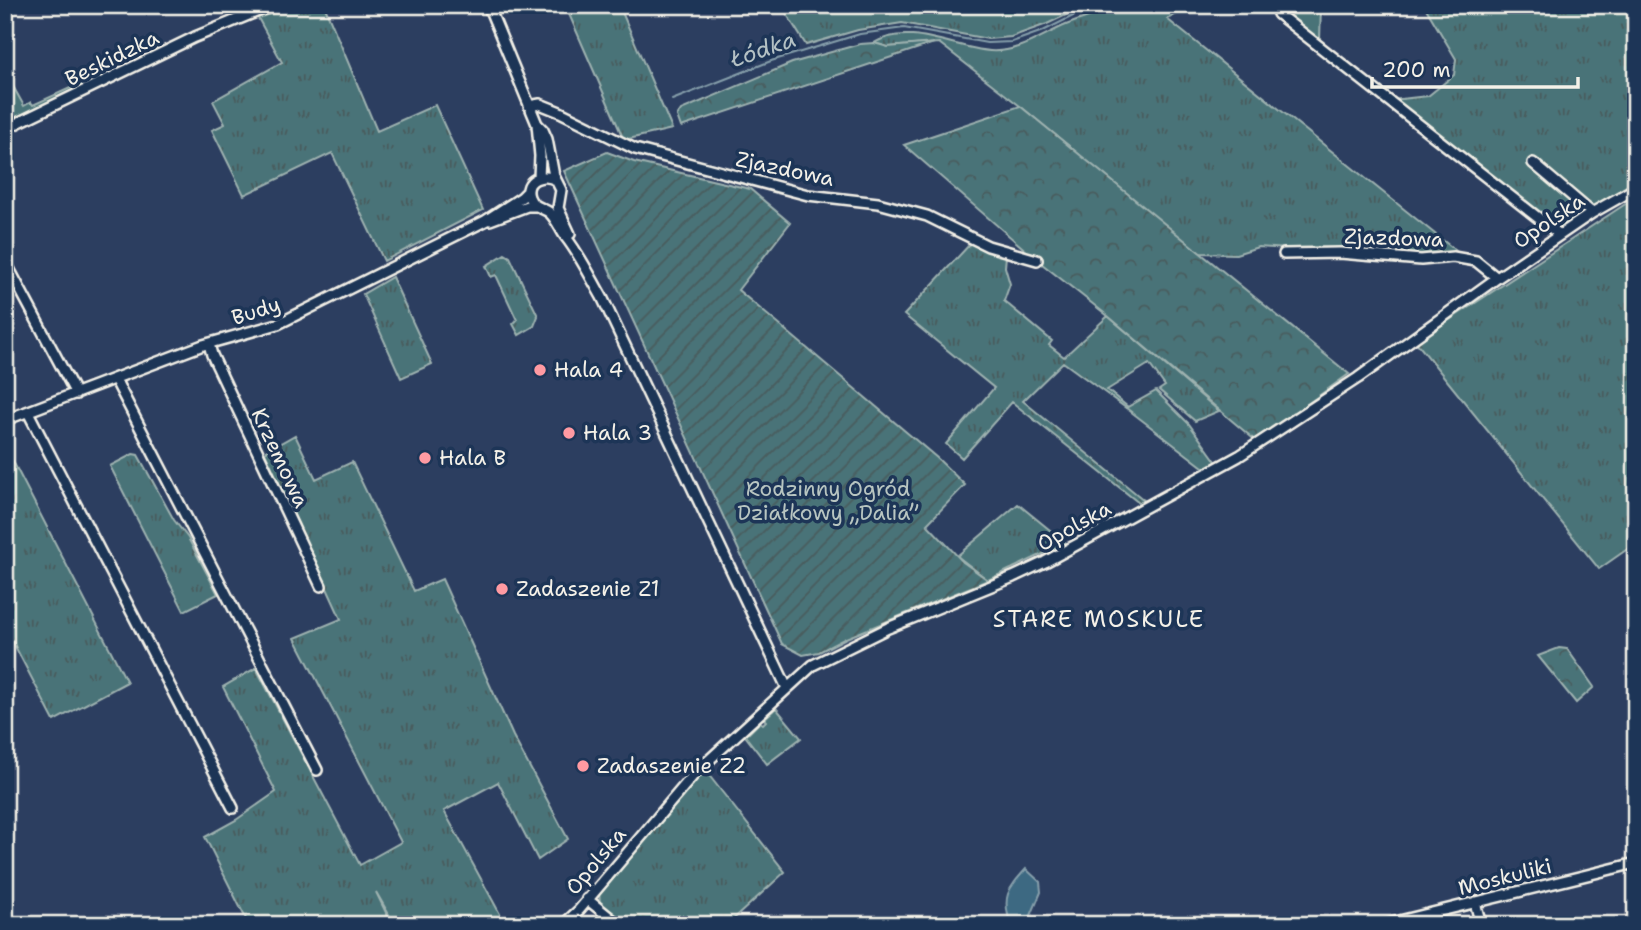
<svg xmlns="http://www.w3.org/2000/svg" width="1641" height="930" viewBox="0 0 1641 930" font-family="'Shantell Sans',sans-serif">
	<defs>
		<pattern id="grass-tufts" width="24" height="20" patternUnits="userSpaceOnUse" patternTransform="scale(1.75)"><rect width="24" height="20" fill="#497378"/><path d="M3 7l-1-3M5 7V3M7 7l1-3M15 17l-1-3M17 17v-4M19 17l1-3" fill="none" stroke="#495b5c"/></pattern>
		<pattern id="forest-crowns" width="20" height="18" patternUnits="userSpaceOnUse" patternTransform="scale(1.75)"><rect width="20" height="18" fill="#497378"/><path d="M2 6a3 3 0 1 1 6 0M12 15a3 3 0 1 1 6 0" fill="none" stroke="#495b5c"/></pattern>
		<pattern id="garden-furrows" width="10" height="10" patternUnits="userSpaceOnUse" patternTransform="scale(1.75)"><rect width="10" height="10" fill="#497378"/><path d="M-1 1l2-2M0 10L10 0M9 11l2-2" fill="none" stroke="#495b5c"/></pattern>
	</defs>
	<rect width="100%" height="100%" fill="#2c3e60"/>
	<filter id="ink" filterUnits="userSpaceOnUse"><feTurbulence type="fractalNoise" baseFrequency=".0143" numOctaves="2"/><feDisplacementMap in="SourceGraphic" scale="14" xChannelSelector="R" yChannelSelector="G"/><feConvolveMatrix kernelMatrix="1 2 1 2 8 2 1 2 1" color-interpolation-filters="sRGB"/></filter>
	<g filter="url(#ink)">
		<path fill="url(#grass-tufts)" stroke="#9eb2b0" stroke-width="2" d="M294,5H324L377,131L435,105L483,210L384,261L332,153L244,195L212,130L225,124L213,101L282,62L258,18Z
			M565,5H619L672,129L624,140Z
			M781,5H1087L1047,24L1011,37L988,39L902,23L858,30L806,45Z
			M1128,5H1194L1167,19L1460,254L1402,256L1336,249H1288L1258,247L1236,254L1199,253L1020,106L939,43L888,47L874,43C909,22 953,48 990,51C1018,53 1042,35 1066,25C1086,17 1107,11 1128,5Z
			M1274,5H1321L1320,41Z
			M1424,5H1636V180L1558,228L1392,100L1428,96L1454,75L1456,59Z
			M5,72L24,106L31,102L33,105L92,78L93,81L5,123Z
			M1636,197V543L1599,569L1416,342Z
			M971,243L1006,256L1005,267L1010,284L1004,301L1052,341L1049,345L1064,357L1108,316L1219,411L1195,421L1159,390L1165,386L1149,364L1107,390L1128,407L1126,408L1063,362L1023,401L1144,500L1139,503L1012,402L962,458L946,444L994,388L904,315Z
			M505,254L510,257L538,316L534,326L519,335L513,324L517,320L496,275L491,277L486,266Z
			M392,277L432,364L401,378L363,294Z
			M295,435L316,479L352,462L414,591L442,579L513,736L568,839L538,860L498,782L444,811L506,925H395L376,892L392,925H249L205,837L236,820L276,792L223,687L256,668L360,865L401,842L295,638L341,619L265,452Z
			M5,446L127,682L54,721L5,627Z
			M133,454L138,455L174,520L188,538L218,594L184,611L110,466Z
			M1018,504L1066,543L988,580L957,556Z
			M776,708L801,738L767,764L743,733L746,730L749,733L760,722L763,724L766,721L764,719Z
			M704,769L785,872L727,925H623L600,904L599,891Z"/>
		<path fill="url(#forest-crowns)" stroke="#9eb2b0" stroke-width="2" d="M874,43L888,47L934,43L681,127L677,116L681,110L792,63L860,44Z
			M1020,106L1349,374L1256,441L1108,316L1037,260L904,145Z
			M1156,391L1189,424L1218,464L1211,468L1203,467L1126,408Z
			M1559,648L1567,649L1594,687L1576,703L1538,656Z"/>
		<path fill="url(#garden-furrows)" stroke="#9eb2b0" stroke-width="2" d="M607,152L634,162L750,189L790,223L738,290L937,458L965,485L927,524L963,562L988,580L846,638L819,652L803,655L782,644L564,171Z"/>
		<path fill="#3d6982" stroke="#869fab" stroke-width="2" d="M1026,869L1040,882L1041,892L1027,925H1011C1001,897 1008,889 1026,869Z"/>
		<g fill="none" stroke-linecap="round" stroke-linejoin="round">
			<path stroke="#869fab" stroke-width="2" d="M672,100L771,61L860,34L904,28L987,43L1012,42L1043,31L1083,11L1110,5"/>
			<g stroke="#f4f1e8" stroke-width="14">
				<path id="minor" d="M488,5L537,124L543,130L547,139L554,176L561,190L558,208L570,234
					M1278,14L1560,235
					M529,106L540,104L560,112L635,149L808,195L878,203L927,216L988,246L1037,260
					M537,124L540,156L539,177
					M5,129L195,37L273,5
					M1533,163L1592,213
					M556,180C543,172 523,180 529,197C533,208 543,207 550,213C557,220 560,229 565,236C580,255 590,276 602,297L787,688
					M490,220L527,206H536
					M1284,254L1340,253L1421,260L1453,257L1476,261L1497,278
					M5,261L76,394
					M209,344L212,355L321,586
					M115,379L317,770
					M28,412L233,808
					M5,420L203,345L278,324L485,221L522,197L528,191
					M587,899L619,925
					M1475,902L1481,925
					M563,925L579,910L696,772L813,665L888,628L1013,577L1045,562L1239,456L1358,378L1497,278L1592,213L1636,188
					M1383,925L1636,863"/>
			</g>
			<use href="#minor" stroke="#1d3557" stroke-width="9"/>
		</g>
	</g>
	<g fill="#ff9aa2" stroke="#1d3557" stroke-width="2.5">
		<circle cx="540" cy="370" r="7"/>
		<circle cx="569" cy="433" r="7"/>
		<circle cx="425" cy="458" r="7"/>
		<circle cx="502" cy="589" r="7"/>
		<circle cx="583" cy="766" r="7"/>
	</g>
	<g text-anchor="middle" stroke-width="7" stroke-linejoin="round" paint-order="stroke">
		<g font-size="21" fill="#f4f1e8" stroke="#1d3557">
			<text transform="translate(112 58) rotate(-26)" y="7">Beskidzka</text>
			<text transform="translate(785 169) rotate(12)" y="7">Zjazdowa</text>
			<text transform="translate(1549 221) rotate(-34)" y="7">Opolska</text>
			<text transform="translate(1394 238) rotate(2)" y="7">Zjazdowa</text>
			<text transform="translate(256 311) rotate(-18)" y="7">Budy</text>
			<text transform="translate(280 458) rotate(65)" y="7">Krzemowa</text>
			<text transform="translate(1074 526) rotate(-29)" y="7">Opolska</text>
			<text transform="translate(596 861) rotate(-50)" y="7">Opolska</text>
			<text transform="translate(1505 877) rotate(-14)" y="7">Moskuliki</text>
		</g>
		<g font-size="21" fill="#f4f1e8" stroke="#1d3557" text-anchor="start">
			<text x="554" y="377">Hala 4</text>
			<text x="583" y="440">Hala 3</text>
			<text x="439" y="465">Hala B</text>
			<text x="516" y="596">Zadaszenie Z1</text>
			<text x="597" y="773">Zadaszenie Z2</text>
		</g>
		<g font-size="21" fill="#b8c5c1" stroke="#1d3557">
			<text x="828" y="496">Rodzinny Ogród<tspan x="828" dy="24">Działkowy „Dalia”</tspan></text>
		</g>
		<g font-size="23" font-style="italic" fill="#b4c1c4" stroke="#1d3557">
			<text transform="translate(763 49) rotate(-19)" y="8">Łódka</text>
		</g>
		<g font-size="23" letter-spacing="2" fill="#f4f1e8" stroke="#1d3557">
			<text x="1099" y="627">STARE MOSKULE</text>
		</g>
	</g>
	<rect width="1641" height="930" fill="none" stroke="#1d3557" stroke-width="28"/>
	<rect x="14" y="14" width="1613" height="902" fill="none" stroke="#f4f1e8" stroke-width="2.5" filter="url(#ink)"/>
	<path d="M1372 77v10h206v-10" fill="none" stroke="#f4f1e8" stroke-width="3.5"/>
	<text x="1382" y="77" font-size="21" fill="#f4f1e8" stroke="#1d3557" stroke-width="5" paint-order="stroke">200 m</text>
</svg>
